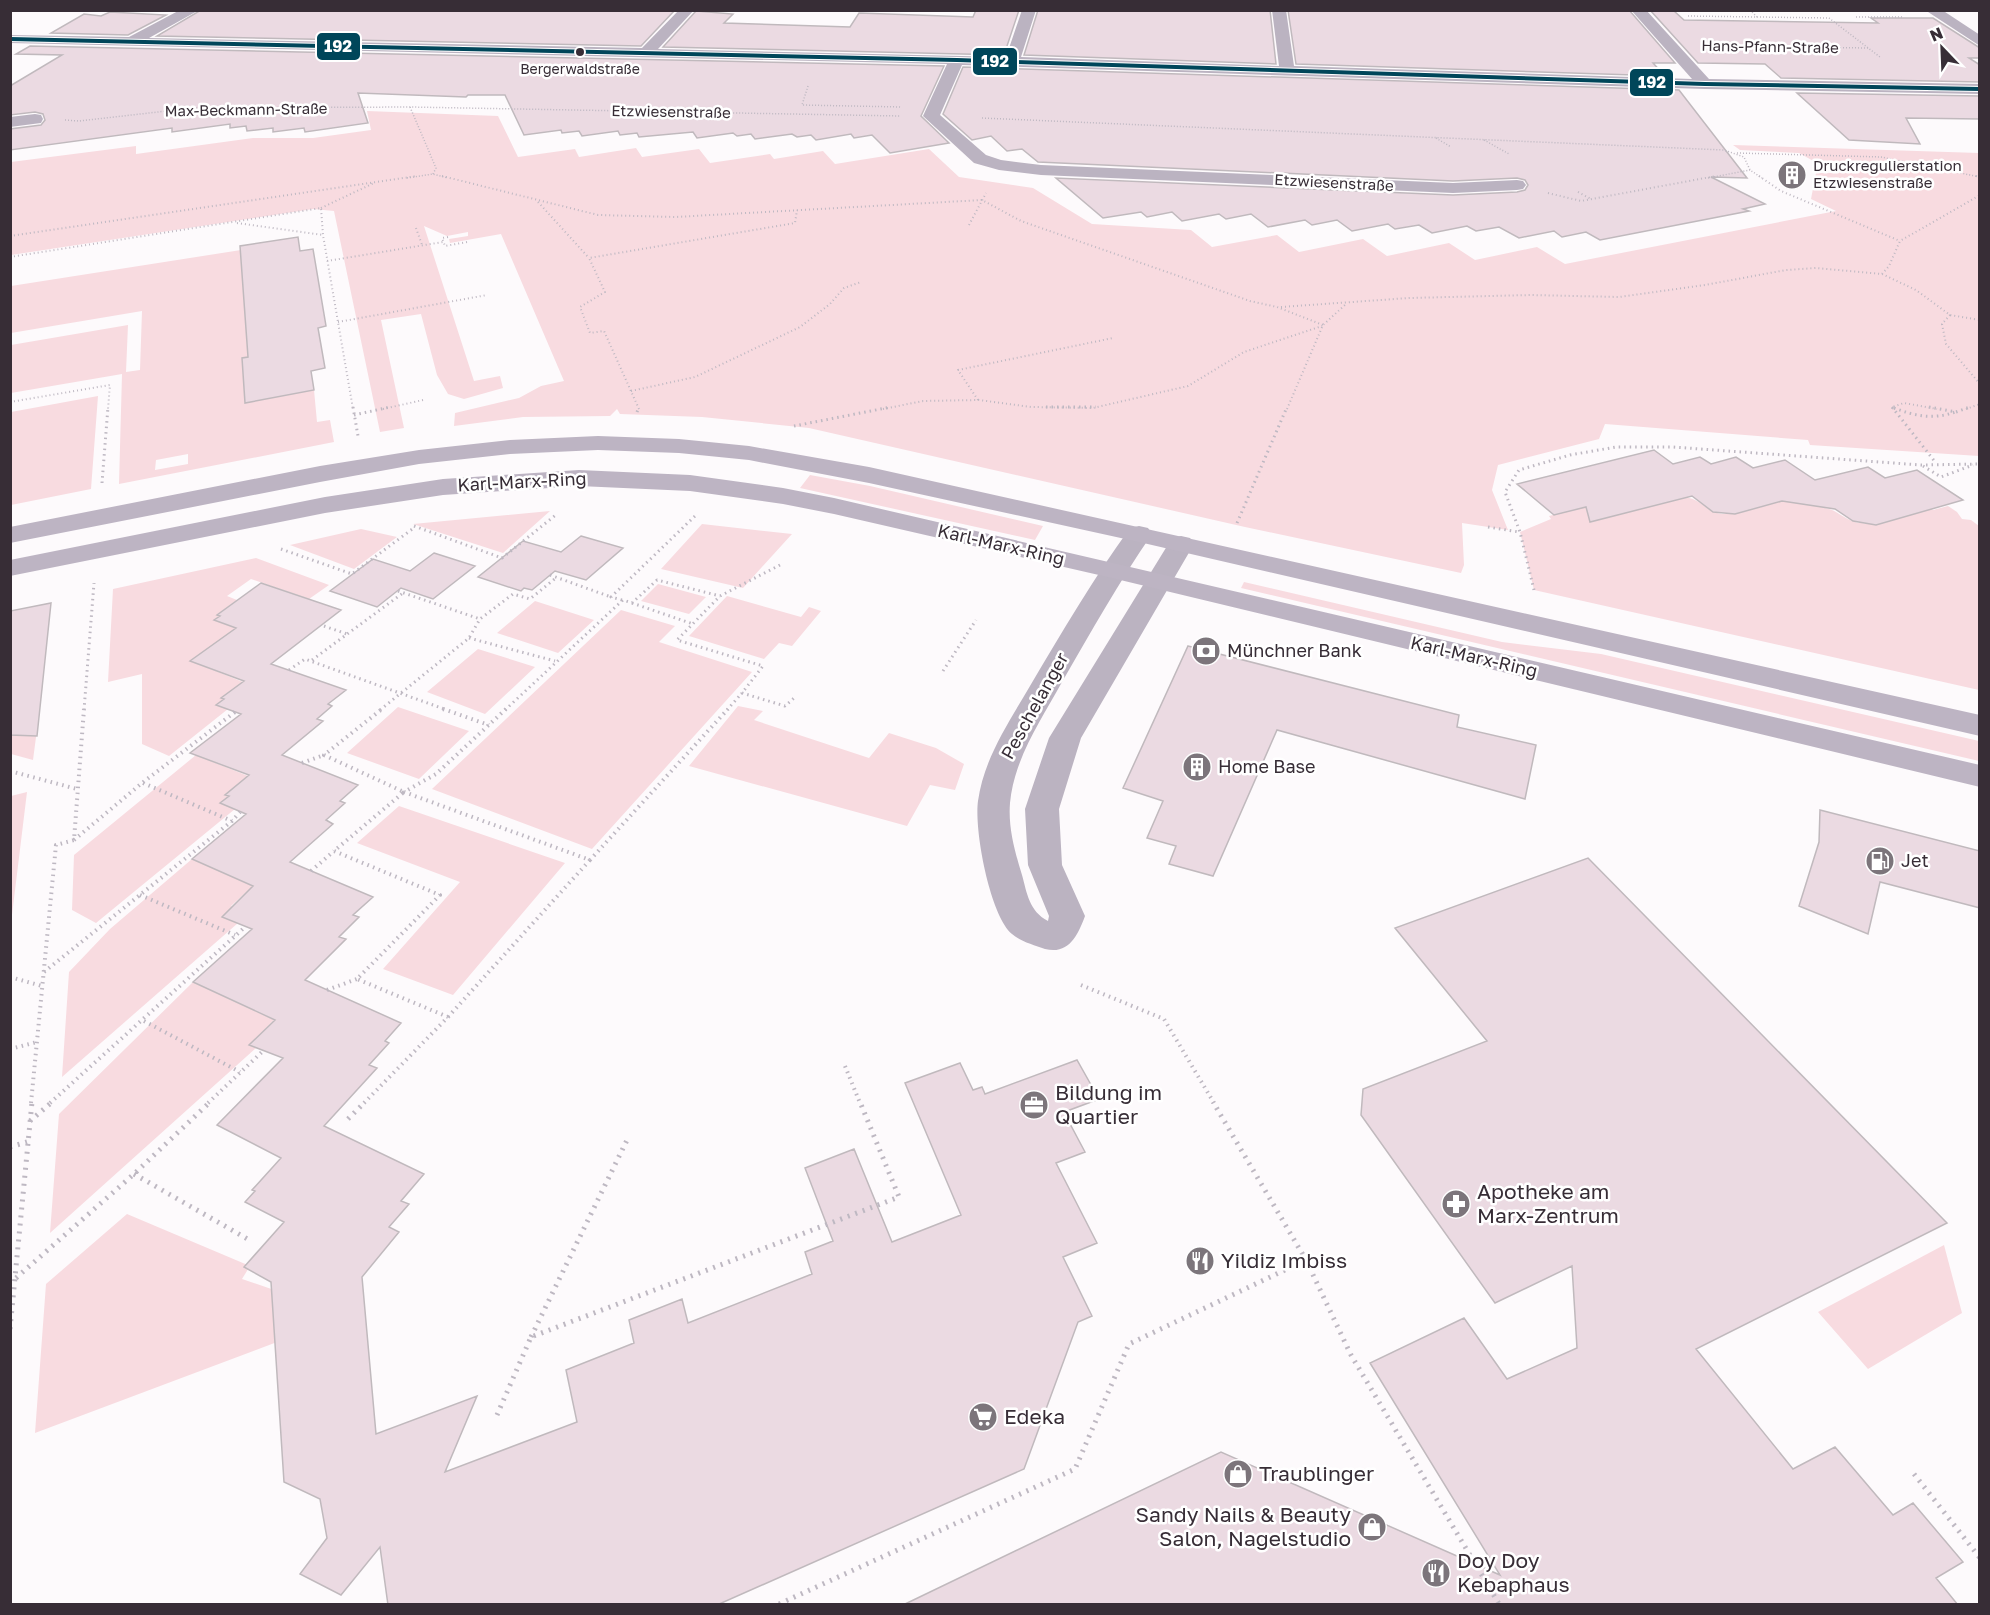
<svg xmlns="http://www.w3.org/2000/svg" width="1990" height="1615" viewBox="0 0 1990 1615" font-family="'Golos Text',sans-serif">
	<rect width="100%" height="100%" fill="#fdfafc"/>
	<path fill="#f8dbe0" fill-rule="evenodd" d="M367,111L498,116L518,157L575,149L579,157L636,148L642,157L699,149L710,163L770,154L774,159L823,151L835,164L929,149L959,177L1033,188L1092,224L1191,230L1212,247L1277,235L1299,252L1363,239L1387,256L1449,243L1475,260L1537,247L1565,264L1836,211L1811,199L1816,173H1835L1799,153L1740,150L1733,145L1979,153V456L1810,445L1808,440L1605,424L1599,439L1498,465L1492,490L1508,530L1462,523L1464,565L1461,573L1245,527L809,428L702,417L620,414L617,409L610,416L523,417L454,426L455,413L519,398L541,386L564,381L501,234L450,243L449,239L468,236V232L447,236L424,226L474,381L500,376L503,388L464,399L448,394L437,375L421,314L381,320L404,428L380,432L334,211L313,209L11,255V162L136,146V154L253,138H313L371,130Z
		M241,250L249,357L242,358L245,402L314,390L317,422L330,420L334,442L119,484L122,374L11,393V345L128,325L126,372L140,370L142,311L11,333V286ZM188,454V464L155,470L156,460Z
		M98,396L91,489L11,505V412Z
		M810,475L870,486L1043,526L1035,540L800,488Z
		M1685,497C1697,499 1701,504 1710,510C1725,519 1746,511 1761,507V501L1823,502L1825,508C1837,510 1844,519 1855,522C1880,528 1901,514 1924,504L1933,510L1948,506L1957,512L1962,519L1971,520L1979,526V690L1534,590L1520,532L1551,519L1549,516L1596,504Z
		M550,511L503,553L413,524Z
		M702,524L792,534L743,588L661,569Z
		M361,529L397,537L354,569L290,545Z
		M256,558L329,585L309,599L251,579L227,596L237,600L218,614L220,616L214,620L236,628L191,661L243,682L222,698L224,699L217,705L228,709L169,756L142,744V674L108,682L113,589Z
		M1244,582L1502,642L1601,654L1979,741V761L1241,588Z
		M658,584L706,597L689,614L641,601Z
		M727,596L801,617L809,607L821,611L792,646L779,643L764,659L689,636Z
		M535,601L594,620L558,653L497,633Z
		M621,610L675,626L659,642L752,672L592,849L432,789Z
		M478,649L535,667L485,714L427,692Z
		M43,684L33,760L11,754V692Z
		M738,706L763,711L754,720L869,758L889,733L936,748L964,764L955,790L930,785L907,826L689,766Z
		M398,707L469,731L419,779L347,753Z
		M196,755L248,776L226,794L229,796L220,803L235,809L96,923L72,910L74,855Z
		M27,792L11,923V796Z
		M399,806L565,863L453,995L383,969L460,882L357,843Z
		M192,859L254,885L231,906L233,907L223,917L238,923L62,1077L69,972L110,929Z
		M193,982L274,1020L249,1045L256,1048L50,1233L59,1114Z
		M127,1214L250,1266L242,1279L283,1293L285,1339L35,1433L46,1284Z
		M1944,1245L1962,1313L1868,1369L1818,1312Z"/>
	<path fill="#ebdae2" stroke="#c0b9bd" stroke-width="1.5" d="M201,10H675L641,46L157,36Z
		M976,10H1019L1004,55L663,47L696,11L733,14L724,23L850,27L859,13L973,17Z
		M1038,10H1270L1276,64L1024,55Z
		M1288,10H1629L1675,63H1653L1665,76L1296,64Z
		M1650,10L1674,11L1684,20L1878,23L1871,18H1933L1980,48V58H1969L1980,65V82L1781,78L1765,64L1698,63Z
		M110,12L166,15L128,35L51,33L84,14L101,16Z
		M30,46L944,66L921,116L949,143L890,153L872,135L854,138L851,134L816,140L811,135L797,137L792,134L755,139L751,134L737,136L733,133L697,138L693,132L639,137L637,133L620,135L618,131L582,136L579,131L562,133L561,130L524,135L505,95H468L466,97L358,93L368,123L305,132L304,128L273,132V128L247,131L246,126L230,128V124L172,132V128L10,150V129L41,125L45,120L43,114L35,112L10,115V86L62,55L16,54Z
		M963,67L1679,90L1747,178L1711,177L1765,204L1743,209L1749,211L1600,240L1586,232L1562,237L1554,231L1519,238L1499,227L1476,231L1467,226L1432,233L1419,225L1395,229L1388,224L1352,231L1337,220L1312,225L1305,220L1268,227L1251,214L1226,219L1219,214L1182,221L1172,212L1147,217L1141,212L1103,218L1056,178L1453,195L1517,192L1525,190L1528,185L1525,180L1517,178L1453,181L1038,162L1022,149L1007,151L991,136L972,140L943,114Z
		M1797,93L1980,96V119L1906,118L1920,144L1849,140Z
		M298,237L300,251L313,249L326,326L318,328L325,368L311,371L314,390L245,403L242,358L248,357L240,246Z
		M1654,450L1673,464L1700,457L1711,464L1736,457L1753,468L1785,460L1815,480L1868,467L1885,478L1917,470L1963,500L1876,525L1853,521L1835,509L1782,501L1735,514L1713,512L1692,496L1590,522L1586,507L1554,515L1517,484Z
		M581,536L623,548L586,580L555,571L532,590L524,588L521,591L478,577L523,541L561,552Z
		M434,553L475,566L433,599L401,588L377,607L330,591L373,559L410,571Z
		M261,583L341,610L271,664L346,690L328,704L332,706L317,719L323,721L282,755L358,785L340,801L345,803L326,820L333,824L290,862L373,897L353,915L359,917L339,937L346,939L305,980L401,1023L385,1041L389,1043L369,1065L377,1068L324,1126L424,1174L401,1201L409,1204L389,1227L399,1232L362,1277L376,1434L477,1396L445,1472L577,1422L566,1370L634,1343L629,1320L682,1299L688,1323L812,1274L805,1252L833,1241L805,1168L854,1149L892,1242L961,1215L905,1083L960,1063L973,1090L982,1087L985,1094L1077,1060L1099,1099L1067,1111L1071,1118L1068,1120L1085,1152L1056,1163L1097,1243L1063,1257L1092,1316L1078,1322L1024,1469L717,1605H388L380,1547L341,1595L300,1574L327,1538L320,1499L284,1482L271,1282L244,1267L284,1222L245,1202L255,1191L252,1190L281,1158L217,1125L283,1058L249,1045L275,1020L193,982L252,929L222,917L253,886L192,859L246,814L220,803L229,796L225,795L249,775L190,753L241,714L216,705L224,699L221,698L244,681L190,661L236,628L214,620L220,616L217,615Z
		M51,603L37,736L10,735V611Z
		M1188,646L1459,715L1457,727L1536,745L1525,799L1277,730L1213,876L1169,864L1176,846L1147,838L1163,801L1123,788Z
		M1820,810L1980,851V908L1880,882L1868,934L1799,906L1819,842Z
		M1588,858L1947,1223L1696,1349L1793,1469L1835,1447L1893,1515L1913,1503L1963,1562L1936,1578L1958,1605H903L1221,1452L1500,1575L1370,1363L1464,1318L1507,1379L1577,1348L1572,1266L1495,1303L1361,1115L1363,1089L1487,1041L1395,928Z"/>
	<g fill="none" stroke-linecap="round" stroke-linejoin="round">
		<path stroke="#beb8c2" stroke-width="1.5" stroke-dasharray="1 2" stroke-linecap="butt" d="M1750,10L1757,17
			M1688,16L1829,18L1880,57
			M1856,17H1903
			M1714,46L1868,48
			M808,86L802,105L901,107
			M410,107L436,168L433,174
			M982,118L1724,150L1744,157L1750,170L1762,178
			M65,120L79,121L193,108L410,107L900,116
			M1436,138L1451,147
			M1484,140L1509,154
			M1737,153L1881,157L1980,177
			M407,178L433,174L448,178
			M1708,178L1750,170"/>
		<path stroke="#beb8c2" stroke-width="2" stroke-dasharray="1 3" stroke-linecap="butt" d="M442,176L598,215L675,217L982,200L1021,221L1250,301L1277,307L1323,325
			M1759,176L1781,191L1900,241
			M1976,176L1980,177
			M1578,192L1591,199
			M1548,193L1581,201L1716,176
			M538,202L589,258
			M321,208L374,183
			M237,223L323,235
			M969,225L986,193
			M416,228L422,245
			M10,236L417,176
			M448,237L442,238L445,246L467,242
			M10,257L321,208L323,235L353,409
			M327,261L443,242
			M1882,274L1889,266L1900,241L1980,195
			M1281,307L1409,298L1531,295L1619,297L1705,285L1786,270L1816,268L1882,274L1916,290L1950,315L1980,320
			M1950,315L1942,324L1946,344L1980,384
			M338,322L487,295
			M631,391L695,377L800,327L830,304L844,288L861,282
			M978,400L958,370L1113,338
			M10,402L110,385L108,409
			M383,409L423,400
			M639,409L604,331L590,333L580,307L605,292L589,258L795,223L797,210
			M883,409L923,401L979,400L1031,407L1093,408L1188,386L1244,352L1322,326
			M1287,409L1323,325L1346,304
			M1893,409L1892,407L1904,403L1937,409
			M1966,409L1980,404"/>
		<path stroke="#beb8c2" stroke-width="3" stroke-dasharray="1.5 4" stroke-linecap="butt" d="M353,407L358,436
			M1046,407H1096
			M1892,407L1936,463
			M1929,407L1956,412L1970,407
			M1894,408C1915,416 1933,420 1955,412
			M637,412L639,407
			M354,415L390,407
			M794,426L891,407
			M1923,466L1941,477L1973,465
			M102,483L108,407
			M1237,523L1287,407
			M414,526L502,558L557,514
			M1488,527L1519,532
			M281,549L352,574L415,527
			M780,565L720,596L677,640L763,666L742,693L785,706L794,698
			M550,575L611,597
			M1534,590L1520,532L1505,492L1519,470L1570,455L1616,447H1673L1921,465L1980,464
			M398,591L480,619
			M622,600L611,597L695,516
			M632,603L693,624
			M324,626L347,634
			M469,638L555,661
			M312,660L403,593
			M289,670L305,659L447,710
			M943,671L976,620
			M84,710L94,583
			M380,710L469,638L480,619L513,594L530,599L557,577
			M505,710L623,600L632,603L657,580L720,596
			M727,710L742,693"/>
		<path stroke="#beb8c2" stroke-width="4" stroke-dasharray="1.5 4.5" stroke-linecap="butt" d="M443,709L489,725
			M506,709L436,774L404,792L590,860L728,709
			M302,763L324,755
			M10,771L77,789
			M143,783L232,821
			M74,840L142,783L235,712
			M311,871L334,851
			M140,895L235,935
			M44,972L232,821L240,812
			M10,977L42,986
			M1081,985L1164,1019L1214,1103
			M327,990L357,979
			M448,1017L590,860
			M144,1021L240,1072
			M10,1049L37,1042
			M845,1066L860,1103
			M31,1103L56,845L74,840L84,709
			M50,1103L245,927
			M208,1103L263,1051
			M364,1103L448,1017L357,979L440,895L334,851L404,792L324,755L382,709"/>
		<path stroke="#beb8c2" stroke-width="5" stroke-dasharray="2 6" stroke-linecap="butt" d="M348,1119L365,1102
			M30,1121L52,1102
			M10,1147L27,1142
			M134,1174L251,1241
			M1306,1260L1351,1355L1499,1604
			M16,1278L134,1174L210,1102
			M10,1329L32,1102
			M531,1337L628,1138
			M497,1415L531,1337L899,1197L860,1102
			M1914,1474L1980,1558
			M779,1604L1075,1469L1129,1344L1306,1260L1213,1102"/>
		<path fill="#bbb3c1" fill-rule="evenodd" d="M180,10H199L149,38L642,48L679,10H694L658,49L1006,57L1022,10H1036L1021,57L1279,66L1272,10H1286L1294,66L1692,79L1631,10H1646L1709,79L1980,84V94L1705,89L962,65L940,115L986,155L1001,160L1041,165L1453,183L1517,180L1523,181L1526,185L1523,189L1517,190L1453,193L1041,175L999,170L974,163L923,116L947,64L10,43V35L129,37Z
			M1925,10H1942L1980,35V46Z
			M35,114L41,115L43,119L41,123L10,127V117Z
			M1139,526L1148,528L1152,534C1119,582 1091,632 1062,682C1041,720 1014,759 1010,803C1008,828 1015,852 1022,875C1027,893 1029,911 1048,921L1049,916L1028,865L1025,809L1049,738L1172,538L1181,536L1190,538L1194,544L1081,738L1059,809L1062,865L1085,916C1078,935 1069,955 1045,949C1034,945 1021,942 1012,934C990,915 974,830 978,801C984,758 1009,722 1030,686C1062,632 1093,579 1130,528Z"/>
		<path fill="#bdb4c3" fill-rule="evenodd" d="M598,436L679,439L749,446L869,467L1980,715V736L1139,542L869,483L749,460L679,453L598,450L510,454L419,464L320,482L10,543V527L320,466L419,450L510,440Z
			M579,470L690,475L783,488L834,498L1980,765V787L1112,578L834,514L783,504L690,491L579,486L443,495L325,513L10,576V560L325,497L443,479Z"/>
		<g stroke="#fff" stroke-width="6">
			<path id="bus-1" d="M10,39L957,60L1705,84L1980,89"/>
		</g>
		<use href="#bus-1" stroke="#00465a" stroke-width="4"/>
	</g>
	<defs>
		<g id="building-disc" transform="scale(1.5)"><circle r="9.5" fill="#7c757b" stroke="#fff"/><path d="M-4-6H4V6H1V3H-1V6H-4ZM-2.5-4.3h1.7v1.8h-1.7ZM.8-4.3h1.7v1.8H.8ZM-2.5-1h1.7V.8h-1.7ZM.8-1h1.7V.8H.8Z" fill="#fff"/></g>
		<g id="bank-disc" transform="scale(1.5)"><circle r="9.5" fill="#7c757b" stroke="#fff"/><path d="M-6-4H6V4H-6ZM0-2.3a2.3 2.3 0 1 0 0 4.6a2.3 2.3 0 1 0 0-4.6Z" fill="#fff"/></g>
		<g id="fuel-disc" transform="scale(1.5)"><circle r="9.5" fill="#7c757b" stroke="#fff"/><path d="M-5.5-6h7V0h2V4h1.3V-2.5L3-4.5l.8-.8L6-3V5H2.5V1h-1V6h-7ZM-4.2-4.7v3.2H.2V-4.7Z" fill="#fff"/></g>
		<g id="office-disc" transform="scale(1.5)"><circle r="9.5" fill="#7c757b" stroke="#fff"/><path d="M-6-3h4V-5.5h4V-3h4V5H-6ZM-1-4.5V-3h2v-1.5ZM-6 0V1H6V0Z" fill="#fff"/></g>
		<g id="pharmacy-disc" transform="scale(1.5)"><circle r="9.5" fill="#7c757b" stroke="#fff"/><path d="M-2-6h4v4h4v4h-4v4h-4v-4h-4v-4h4Z" fill="#fff"/></g>
		<g id="restaurant-disc" transform="scale(1.5)"><circle r="9.5" fill="#7c757b" stroke="#fff"/><path d="M-5-6h1v4h1v-4h1v4h1v-4h1v5L-1.5 .5V6h-2V.5L-5-1ZM5-6V6H3V1.5H1.5Q1.5-4 5-6Z" fill="#fff"/></g>
		<g id="supermarket-disc" transform="scale(1.5)"><circle r="9.5" fill="#7c757b" stroke="#fff"/><path d="M-6-5.5h2.5l.6 2H6L4.5 2H-2.5L-4.4-4H-6ZM-1.5 3.2a1.3 1.3 0 1 0 .1 0ZM3 3.2a1.3 1.3 0 1 0 .1 0Z" fill="#fff"/></g>
		<g id="shop-disc" transform="scale(1.5)"><circle r="9.5" fill="#7c757b" stroke="#fff"/><path d="M-5-2.5h2.3a2.7 3.5 0 0 1 5.4 0H5L5.5 6h-11ZM-1.5-2.5h3a1.5 2.3 0 0 0-3 0Z" fill="#fff"/></g>
	</defs>
	<g fill-rule="evenodd">
		<use href="#building-disc" x="1792" y="175"/>
		<use href="#bank-disc" x="1206" y="651"/>
		<use href="#building-disc" x="1197" y="767"/>
		<use href="#fuel-disc" x="1880" y="861"/>
		<use href="#office-disc" x="1034" y="1105"/>
		<use href="#pharmacy-disc" x="1456" y="1204"/>
		<use href="#restaurant-disc" x="1200" y="1261"/>
		<use href="#supermarket-disc" x="983" y="1417"/>
		<use href="#shop-disc" x="1238" y="1474"/>
		<use href="#shop-disc" x="1372" y="1527"/>
		<use href="#restaurant-disc" x="1436" y="1573"/>
	</g>
	<circle fill="#372d36" stroke="#fff" stroke-width="2" cx="580" cy="52" r="5"/>
	<g text-anchor="middle" stroke-width="5" stroke-linejoin="round" paint-order="stroke">
		<g font-size="14" fill="#372d36" stroke="#fff">
			<text x="580" y="74">Bergerwaldstraße</text>
		</g>
		<g font-size="15" fill="#372d36" stroke="#fff">
			<text transform="translate(1770 47) rotate(1)" y="5">Hans-Pfann-Straße</text>
			<text transform="translate(246 110) rotate(-1)" y="5">Max-Beckmann-Straße</text>
			<text transform="translate(671 112) rotate(1)" y="5">Etzwiesenstraße</text>
			<text transform="translate(1334 183) rotate(3)" y="5">Etzwiesenstraße</text>
		</g>
		<g font-size="15" fill="#372d36" stroke="#fff" text-anchor="start">
			<text x="1813" y="171">Druckregulierstation<tspan x="1813" dy="17">Etzwiesenstraße</tspan></text>
		</g>
		<g font-size="18" fill="#372d36" stroke="#fff">
			<text transform="translate(522 482) rotate(-3)" y="6">Karl-Marx-Ring</text>
			<text transform="translate(1001 545) rotate(13)" y="6">Karl-Marx-Ring</text>
			<text transform="translate(1474 657) rotate(13)" y="6">Karl-Marx-Ring</text>
			<text transform="translate(1035 706) rotate(-61)" y="6">Peschelanger</text>
		</g>
		<g font-size="18" fill="#372d36" stroke="#fff" text-anchor="start">
			<text x="1227" y="657">Münchner Bank</text>
			<text x="1218" y="773">Home Base</text>
			<text x="1901" y="867">Jet</text>
		</g>
		<g font-size="21" fill="#372d36" stroke="#fff" text-anchor="start">
			<text x="1055" y="1100">Bildung im<tspan x="1055" dy="24">Quartier</tspan></text>
			<text x="1477" y="1199">Apotheke am<tspan x="1477" dy="24">Marx-Zentrum</tspan></text>
			<text x="1221" y="1268">Yildiz Imbiss</text>
			<text x="1004" y="1424">Edeka</text>
			<text x="1259" y="1481">Traublinger</text>
			<text x="1351" y="1522" text-anchor="end">Sandy Nails &amp; Beauty<tspan x="1351" dy="24">Salon, Nagelstudio</tspan></text>
			<text x="1457" y="1568">Doy Doy<tspan x="1457" dy="24">Kebaphaus</tspan></text>
		</g>
	</g>
	<g stroke="#fff" stroke-width="2">
		<rect x="316" y="32" width="45" height="29" rx="6" fill="#00465a"/>
		<rect x="972" y="47" width="46" height="29" rx="6" fill="#00465a"/>
		<rect x="1629" y="68" width="45" height="29" rx="6" fill="#00465a"/>
	</g>
	<g font-size="16" text-anchor="middle" font-weight="bold" fill="#fff">
		<text x="338" y="52">192</text>
		<text x="995" y="67">192</text>
		<text x="1652" y="88">192</text>
	</g>
	<rect width="1990" height="1615" fill="none" stroke="#372d36" stroke-width="24"/>
	<g transform="translate(1942 48) rotate(337)" stroke="#ffffff" stroke-width="4.5" paint-order="stroke">
	<path d="M0-4.5L10 22L0 15L-10 22Z" fill="#372d36"/>
	<text y="-9" font-size="16" font-weight="bold" text-anchor="middle" fill="#372d36">N</text>
	</g>
</svg>
